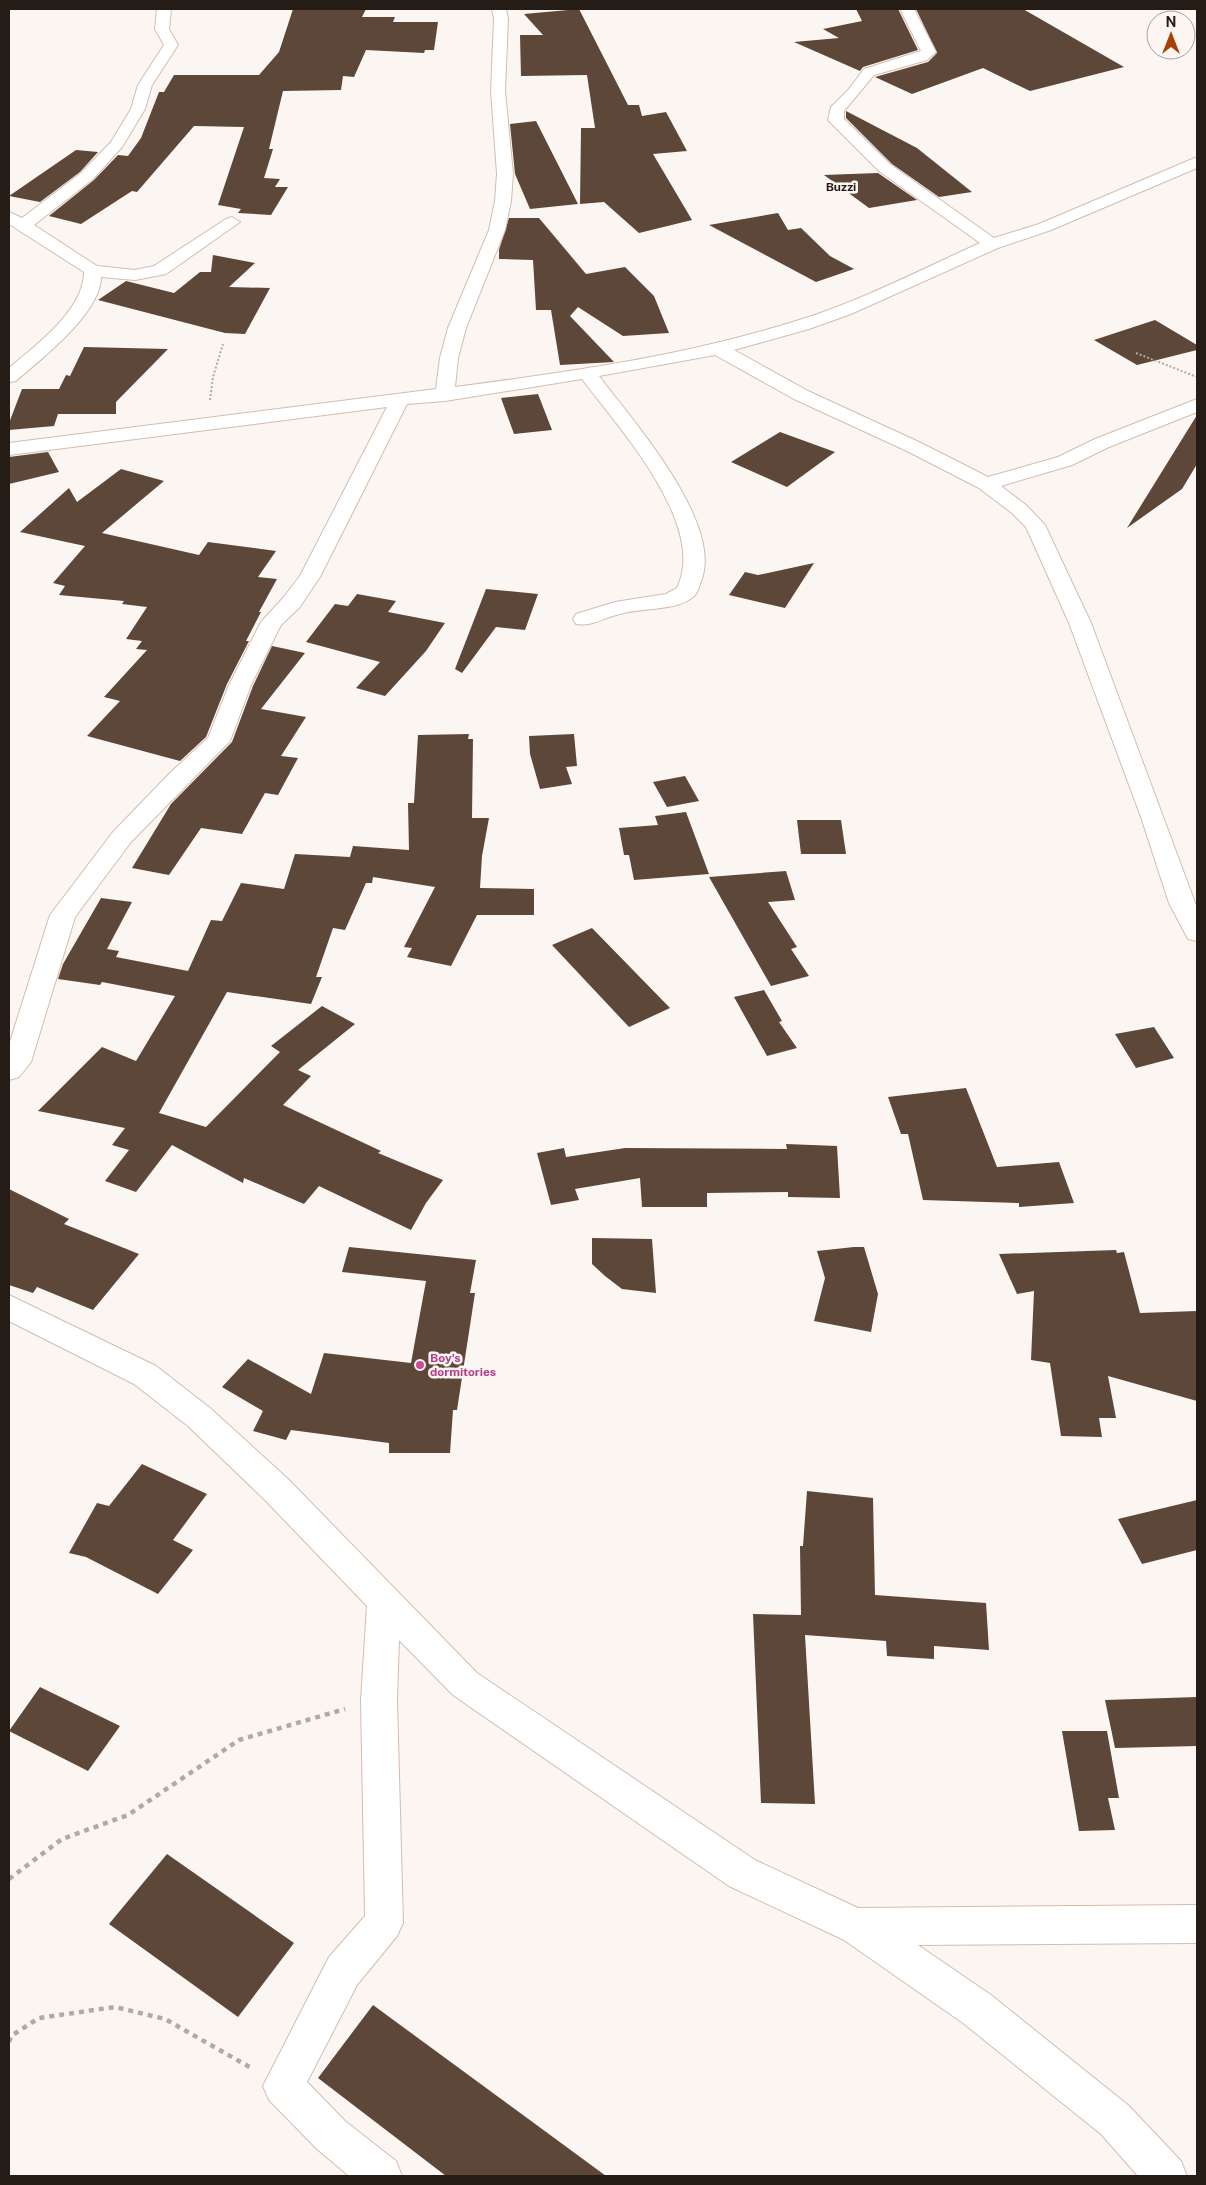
<svg xmlns="http://www.w3.org/2000/svg" width="1206" height="2185" viewBox="0 0 1206 2185" font-family="'Public Sans',sans-serif">
	<rect width="100%" height="100%" fill="#fcf6f3"/>
	<path fill="#5c4738" d="M293,9H366L362,17H395L393,22H438L434,50H425L424,53L366,50L354,77L343,76L341,90L283,91L269,149H273L264,178L280,179L275,187H288L271,215L238,213L241,209L218,205L244,127L194,126L137,192L132,191L81,224L49,216L94,180L118,155L128,156L141,138L159,92H164L174,75H259L279,52Z
		M579,9L628,105H639L642,116L666,112L687,151L653,154L692,220L639,233L604,202L580,204L581,128H595L587,75L521,76L520,35H543L524,14Z
		M856,9H898L918,50L863,67L860,71L794,42L839,38L823,29L862,21Z
		M916,9H1023L1124,67L1030,91L983,68L912,94L875,77L928,62L937,53Z
		M846,111L917,148L972,192L939,197L892,164L846,118Z
		M536,121L578,204L530,209L515,174L510,124Z
		M76,150L98,152L80,172L40,202L9,196Z
		M878,173L917,200L869,208L824,175Z
		M778,213L788,230L801,228L830,256L854,269L816,282L709,225Z
		M509,218H539L586,274L625,267L654,296L669,333L623,336L578,307L570,316L614,362L560,365L551,310H536L533,260L499,259V250Z
		M213,255L255,263L229,287L270,288L245,334L225,333L98,300L126,281L174,293L200,272H211Z
		M1155,320L1197,345V350L1137,365L1094,340Z
		M84,347L168,349L116,402V414H58L54,426L9,430V423L22,389H59L66,375L70,376Z
		M538,394L552,430L514,434L501,398Z
		M1197,415V464L1182,489L1127,528Z
		M780,432L835,452L787,487L731,462Z
		M48,452L59,472L9,484V457Z
		M121,469L164,481L102,533L199,555L208,542L276,551L258,577L277,579L259,612H261L246,641H249L227,684L206,737L180,761L87,736L120,701L104,697L147,650L136,649L142,641L126,639L147,607L122,604L124,601L59,595L65,586L53,583L85,546L20,532L69,488L77,502Z
		M814,563L785,608L729,595L745,572L758,575Z
		M486,589L538,594L525,630L496,627L462,673L455,669Z
		M357,594L396,601L388,612L445,623L426,651L385,696L356,688L380,662L306,642L335,604L348,606Z
		M272,646L305,653L261,709L306,717L281,756L298,758L278,795L265,793L242,834L201,828L169,875L132,868L171,804L232,742L253,686Z
		M469,734L468,739H473L472,818H489L482,856L480,888L534,889V915H477L451,966L407,957L412,948L404,947L435,887L373,877L372,883H366L345,930L333,928L316,977H322L311,1004L227,992L159,1113L206,1127L280,1052L271,1046L322,1006L355,1024L298,1070L311,1076L283,1105L381,1151L378,1153L443,1180L426,1203L411,1230L319,1186L304,1204L244,1178L243,1183L172,1145L136,1192L105,1181L129,1150L112,1145L125,1128L38,1111L102,1047L136,1061L175,996L102,982L100,985L58,979L63,964L101,898L132,902L107,949L119,951L116,957L188,971L211,920L222,921L241,883L284,889L295,854L350,857L353,846L409,850L408,803H414L418,735Z
		M574,734L577,766L566,767L572,784L540,789L530,754L529,736Z
		M685,776L699,801L667,807L653,782Z
		M686,812L709,874L634,880L629,855H624L619,828L658,825L655,816Z
		M797,820H841L846,854H801Z
		M786,871L795,900L768,902L797,947L791,949L809,976L771,986L709,877Z
		M592,928L670,1008L629,1027L552,945Z
		M764,990L782,1021L779,1022L797,1048L767,1056L734,997Z
		M1154,1027L1174,1058L1136,1068L1115,1034Z
		M966,1088L997,1167L1059,1162L1074,1203L1019,1207V1203L923,1200L908,1134H901L888,1097Z
		M786,1144L837,1146L840,1198L788,1197V1192L707,1193V1207H642L640,1178L575,1189L579,1200L551,1205L537,1153L564,1148L566,1157L625,1148L787,1149Z
		M9,1189L69,1219L64,1224L139,1254L93,1310L37,1287L33,1293L9,1285Z
		M592,1238L652,1239L656,1293L622,1289L605,1276L592,1264Z
		M349,1247L476,1260L470,1293H475L457,1410H453L450,1453H389V1443L291,1430L286,1440L253,1431L263,1411L222,1387L248,1359L311,1394L324,1353L411,1363L426,1281L342,1272Z
		M854,1247H864L878,1294L871,1332L814,1321L825,1278L817,1251Z
		M1116,1250L1117,1253L1124,1252L1140,1313L1197,1311V1401L1108,1376L1116,1418H1099L1102,1437L1061,1436L1050,1363L1031,1360L1034,1291L1017,1294L999,1254Z
		M142,1464L207,1494L173,1540L193,1550L158,1594L86,1557L69,1553L97,1503L109,1506Z
		M807,1491L873,1498L875,1595L986,1603L989,1650L934,1646V1659L887,1656L886,1641L805,1635L815,1804L761,1803L753,1614L801,1615L800,1546H803Z
		M1197,1500V1550L1142,1564L1118,1519Z
		M40,1687L120,1726L88,1771L9,1731Z
		M1197,1697V1746L1115,1748L1105,1700Z
		M1062,1731H1107L1119,1798H1108L1115,1830L1079,1831Z
		M167,1854L294,1943L238,2017L109,1924Z
		M373,2005L606,2176H446L318,2078Z"/>
	<g fill="none" stroke-linecap="round" stroke-linejoin="round">
		<g stroke="#d6bcab" stroke-width="2">
			<path id="minor" d="M157,9H171L169,29L178,45L152,85L145,109L122,147L93,179L34,225L97,266L135,270L154,266L226,219L232,217L240,222L166,274L135,280L101,277C101,313 41,359 16,381L9,382V368C36,345 84,310 84,272L9,224V212L22,218L81,173L111,142L131,109L138,85L164,45L155,29Z
				M492,9H506L508,19L505,91L513,174L511,201L505,230L466,328L458,358L455,387C570,372 685,356 796,321C859,302 920,270 980,243L879,171L828,120L831,107L849,89L864,69L921,51L900,9H914L936,52L927,60L874,75L844,111V119L891,165L994,238L1039,224L1197,157V168L1051,230L998,248L851,314L809,329L734,350L808,391L921,443L988,477L1058,457L1095,439L1197,399V412L1109,447L1072,465L1001,486L1026,505L1045,525L1091,623L1197,908V941L1188,939L1169,903L1141,817L1069,623L1026,527L1012,513L979,488L907,451L794,399L715,355L599,376C632,420 727,526 700,584C699,588 697,594 693,597C682,606 667,607 654,609C642,610 631,611 620,614C605,617 592,627 576,624L573,619L576,614L615,602L666,594L677,588C708,525 618,427 582,379L445,401L407,404L320,577L299,608L281,625L251,685L230,741L131,842L75,917L31,1062L19,1077L9,1080V1045L50,915L113,832L170,773L208,738L229,685L261,622L283,598L300,576L387,407L9,455V443L436,389L440,358L448,328L489,230L495,201L497,174L491,91L494,19Z
				M9,1295L156,1366L210,1408L288,1479L477,1673L755,1860L858,1908L1197,1905V1943L918,1945L991,1995L1129,2106L1181,2161L1187,2176H1138L1101,2134L963,2023L844,1940L729,1886L453,1695L399,1640L397,1700L403,1923L397,1936L357,1985L307,2082L345,2121L396,2161L402,2176H349L317,2149L269,2100L263,2086L329,1957L365,1916L361,1700L367,1606L264,1499L188,1426L134,1384L9,1321Z"/>
		</g>
		<path stroke="#b0a9a5" stroke-width="2" stroke-dasharray="2 2" stroke-linecap="butt" d="M1136,353L1197,377
			M210,400L213,377L223,344"/>
		<path stroke="#b0a9a5" stroke-width="4.5" stroke-dasharray="5 5" stroke-linecap="butt" d="M9,1879L62,1839L128,1815L239,1740L345,1709
			M9,2042L11,2036L39,2018L115,2007L165,2019L253,2069"/>
		<use href="#minor" fill="#fff" fill-rule="evenodd"/>
	</g>
	<circle fill="#d1479c" stroke="#fcf6f3" stroke-width="2" cx="420" cy="1365" r="5"/>
	<g text-anchor="middle" stroke-width="5" stroke-linejoin="round" paint-order="stroke">
		<g font-size="12" font-weight="bold" fill="#251c16" stroke="#fcf6f3">
			<text x="841" y="191">Buzzi</text>
		</g>
		<g font-size="12" font-weight="bold" fill="#b23c85" stroke="#fcf6f3" text-anchor="start">
			<text x="430" y="1362">Boy's<tspan x="430" dy="14">dormitories</tspan></text>
		</g>
	</g>
	<rect width="1206" height="2185" fill="none" stroke="#251c16" stroke-width="20"/>
	<g transform="translate(1171 35)"><circle r="24" fill="#fcf6f3" stroke="#a69f9b"/>
	<path d="M0-4L9 19L0 12L-9 19Z" fill="#a54206"/>
	<text y="-8" font-size="14" font-weight="bold" text-anchor="middle" fill="#251c16">N</text>
	</g>
</svg>
